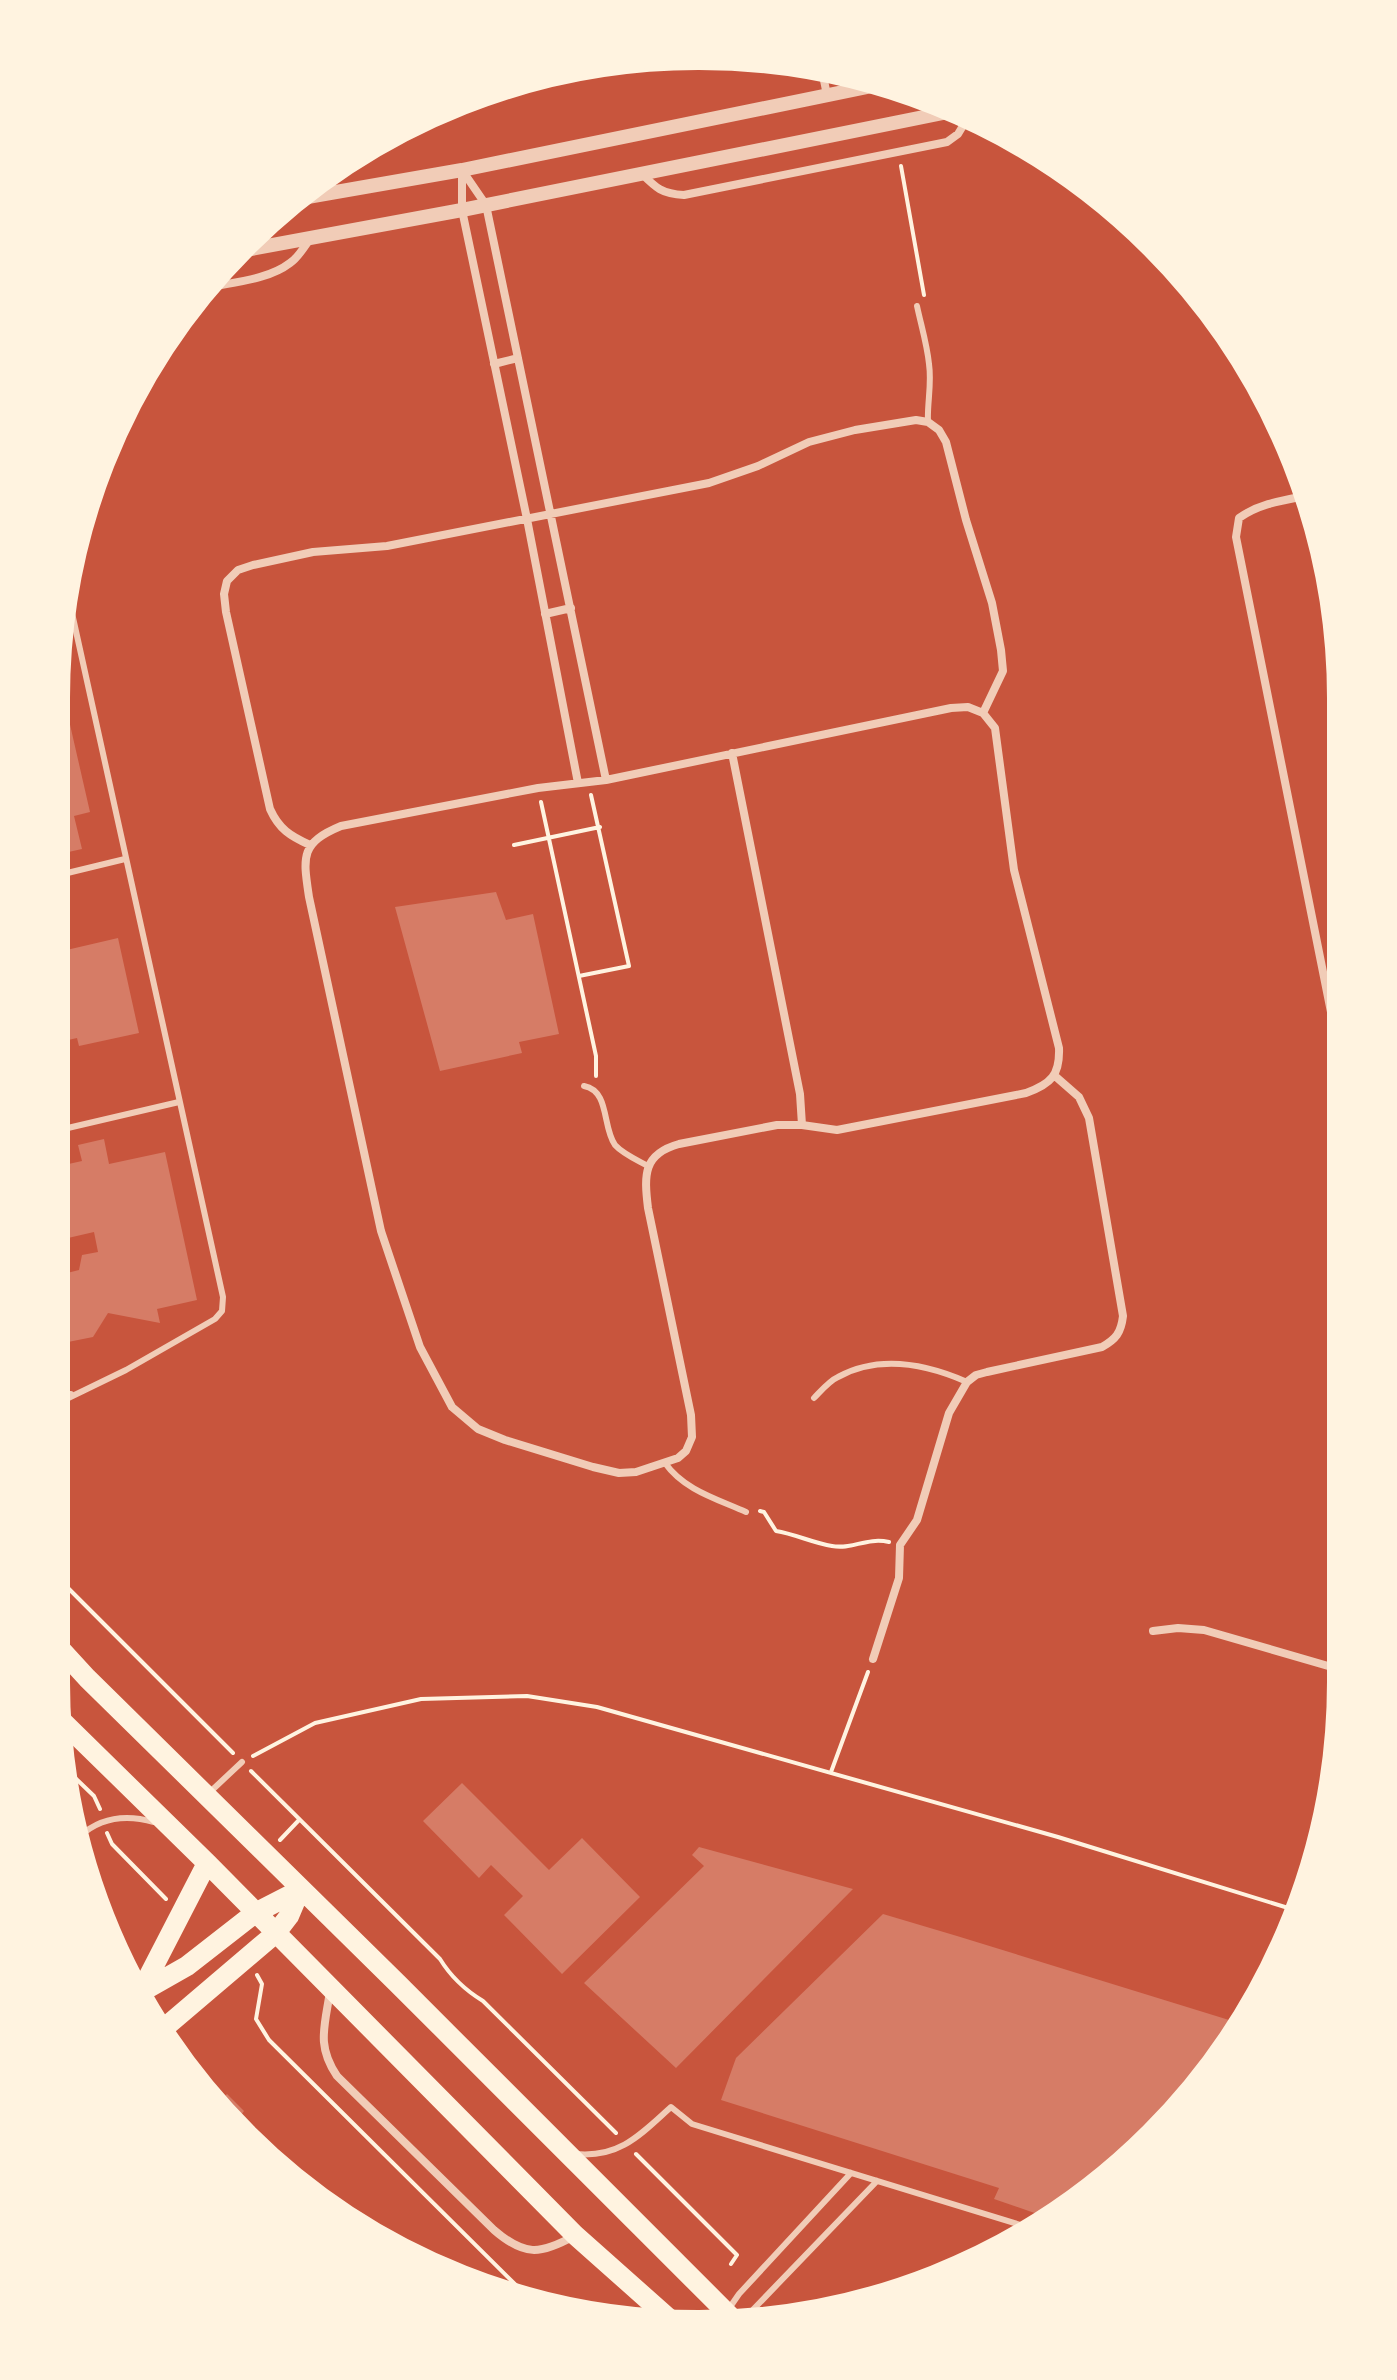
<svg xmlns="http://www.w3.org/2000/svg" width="1397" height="2380" viewBox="0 0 1397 2380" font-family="'Nunito Sans',sans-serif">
	<rect width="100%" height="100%" fill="#c8553d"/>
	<path fill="#d67c66" d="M55,659L90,812L74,816L82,849L55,855Z
		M496,892L506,920L533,914L559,1034L519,1042L522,1053L440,1071L395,907Z
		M118,938L139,1033L79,1046L77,1038L55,1043V956L59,955L58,952Z
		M104,1139L109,1164L165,1152L197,1300L157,1309L160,1323L108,1313L93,1337L63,1343L54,1338L55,1276L79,1270L82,1255L98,1252L94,1232L55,1241V1167L82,1161L78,1145Z
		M462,1783L549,1870L582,1838L640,1897L562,1974L504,1915L523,1896L491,1865L479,1878L423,1821Z
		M699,1847L853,1889L676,2068L584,1983L704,1866L692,1855Z
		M883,1914L957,1936L1242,2024L1235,2039L1091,2193L1063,2208L1053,2205L1049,2215L1046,2217L994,2199L999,2188L721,2100L736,2058Z
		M214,2090L223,2098L227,2094L244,2111L241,2115L248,2121L243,2126L210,2095Z
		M263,2136L300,2172L296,2176L259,2141Z"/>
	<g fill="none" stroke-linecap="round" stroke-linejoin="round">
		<path stroke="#fff3e0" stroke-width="4" d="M901,166L924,295
			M541,802L596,1056V1076
			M514,845L600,827
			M579,976L629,966L591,795
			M760,1511L764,1512L776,1531C795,1534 813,1543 832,1546C852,1550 866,1537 889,1542
			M54,1574L233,1753
			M253,1756L315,1723L421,1699L527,1696L597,1707L1058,1837L1298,1911
			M251,1771L440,1959C451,1977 465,1990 483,2001L616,2133
			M69,1772L94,1796L100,1809
			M831,1772L868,1672
			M107,1833L112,1844L166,1899
			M280,1840L299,1820
			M257,1975L262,1984L256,2019L269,2040L536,2305
			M636,2154L737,2255L731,2264"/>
		<path stroke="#f1ccb7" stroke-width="6" d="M917,306C921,325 927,344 929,364C932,384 927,403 928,422
			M55,876L125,859
			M584,1086C610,1091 602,1127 615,1145C623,1154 637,1160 648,1166
			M55,1131L179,1102
			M54,1396L71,1394
			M814,1398C821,1391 829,1381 838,1377C880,1354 926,1364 967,1382
			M54,1405L126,1370L215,1319L222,1311L223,1297L68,595
			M665,1463C684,1490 717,1499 746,1512
			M210,1792L242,1762
			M80,1836C101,1817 126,1814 154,1822
			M576,2154C620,2158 641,2134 671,2107L692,2124L1027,2227
			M744,2319L877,2181
			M719,2323L739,2294L851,2173"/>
		<path stroke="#f1ccb7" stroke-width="8" d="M821,66L827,95
			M462,170L486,205L606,780
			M462,171V210L527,519L578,783
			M641,173C656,188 662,194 684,195L947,142L958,134L969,116
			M206,288C233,282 268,280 290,263C298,258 304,247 310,239
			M494,364L518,358
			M1310,495C1285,500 1260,503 1239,518L1236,537L1342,1067
			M545,614L571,608
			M968,707L983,713L995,728L1014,870L1059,1048C1060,1075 1051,1084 1026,1093L837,1130L802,1125H777L679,1144C643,1154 644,1175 648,1208L691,1415L692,1437L686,1451L678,1458L636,1472L619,1473L593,1467L505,1440L478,1429L452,1407L420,1347L381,1231L309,897C303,857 300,843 341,826L538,788L606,780L951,708Z
			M732,753L800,1094L802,1125
			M310,845C290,836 279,829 270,809L226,612L224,594L227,581L238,570L253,565L313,552L387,546L709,483L758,466L809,442L855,430L916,420L928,422L939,430L946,442L966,520L992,603L1001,650L1003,671L983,713
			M1153,1631L1178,1628L1204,1630L1342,1670
			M873,1659L899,1578L900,1545L917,1520L949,1413L967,1382L976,1375L987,1372L1102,1347C1116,1339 1121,1333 1123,1316L1089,1118L1079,1097L1055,1076
			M330,1991C325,2026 316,2045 337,2076L494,2230C524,2256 540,2255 574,2236"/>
		<path stroke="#f1ccb7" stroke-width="14" d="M296,199L462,170L882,84
			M235,252L462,210L958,110"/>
		<path stroke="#fff3e0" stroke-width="20" d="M54,1642L87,1678L397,1983L734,2320
			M60,1719L207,1863L575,2235L674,2323
			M142,1989L207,1863
			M143,1991L187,1966L255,1913L300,1890
			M163,2029L276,1933L289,1916L300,1890"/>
	</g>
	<path d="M0 0H1397V2380H0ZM698 68H699A630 630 0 0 1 1329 698V1682A630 630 0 0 1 699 2312H698A630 630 0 0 1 68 1682V698A630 630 0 0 1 698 68Z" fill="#fff3e0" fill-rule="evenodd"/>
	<path fill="none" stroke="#fff3e0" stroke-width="4" d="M698 68H699A630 630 0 0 1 1329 698V1682A630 630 0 0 1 699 2312H698A630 630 0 0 1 68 1682V698A630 630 0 0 1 698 68Z"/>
</svg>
